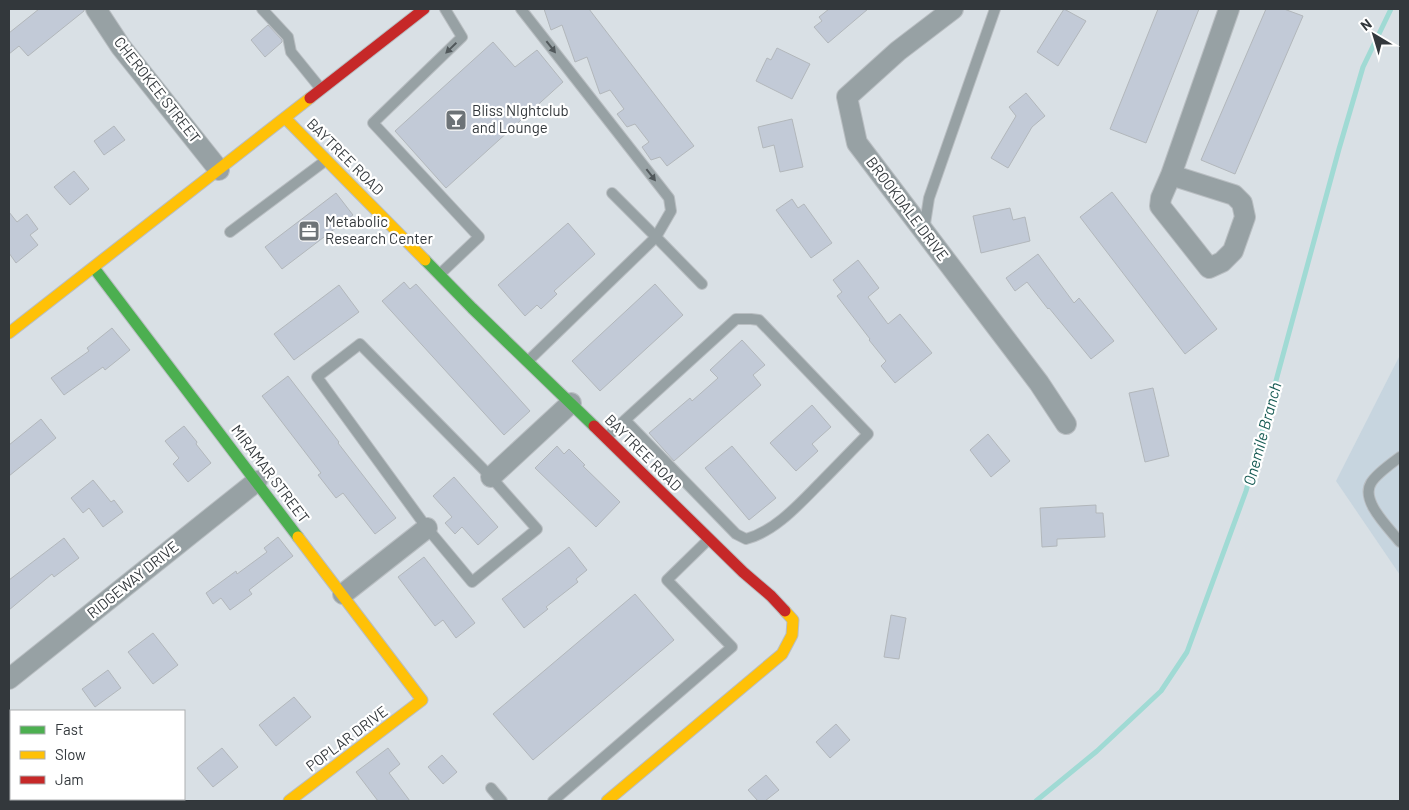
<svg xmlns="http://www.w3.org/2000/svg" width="1409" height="810" viewBox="0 0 1409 810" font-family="Barlow,sans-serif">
	<rect width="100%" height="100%" fill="#d9e0e5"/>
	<path fill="#c7d5df" d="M1400,355V575L1336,481Z"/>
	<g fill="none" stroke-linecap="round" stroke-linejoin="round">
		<path stroke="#a0dad4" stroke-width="5" d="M1036,801L1097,751L1161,691L1187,652L1246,491L1339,149L1363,67L1391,9"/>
	</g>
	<path fill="#c2cad7" stroke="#b2b7bb" d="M39,9H84V11L28,56L19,46L9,54V33Z
		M544,9H589L694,146L667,166L660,157L651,160L642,147L649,142L635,124L627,127L617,114L624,109L610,90L600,94L587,57L575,62L562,25L551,30Z
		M829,9H868L828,43L814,27L822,21L819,17Z
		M1064,9L1086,21L1058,66L1037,52Z
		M1158,9H1199L1146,143L1110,129Z
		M1266,9H1284L1303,16L1235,174L1201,160Z
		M268,25L282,40V42L265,57L251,40Z
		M493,42L515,67L537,50L563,82L446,188L395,131Z
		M777,48L810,64L792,99L756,81L767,58L771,60Z
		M1026,93L1045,116L1032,127L1008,168L991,158L1016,116L1009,107Z
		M792,119L803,167L780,172L774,145L763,148L758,127Z
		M114,126L125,140L104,155L94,141Z
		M74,171L89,189L70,205L54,187Z
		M1112,192L1217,329L1185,354L1080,217Z
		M336,193L353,215L282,269L265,247Z
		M792,199L798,208L804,204L832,243L811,258L776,210Z
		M1010,208L1013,220L1025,217L1030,241L981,253L973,216Z
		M9,212L17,222L27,214L38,229L30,235L38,245L16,263L9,253Z
		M568,223L595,254L554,291L557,294L541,309L537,305L525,316L498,285Z
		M1038,254L1074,303L1079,298L1114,341L1091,359L1049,308L1048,309L1027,282L1015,291L1006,278Z
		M858,260L879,288L868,297L888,324L900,314L932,353L895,383L881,366L886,361L869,340L870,339L837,296L842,292L833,280Z
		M404,282L410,289L416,284L530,411L504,435L382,301Z
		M655,284L683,315L600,391L572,361Z
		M339,285L359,312L294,360L274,334Z
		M112,328L130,350L105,370L103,367L64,395L51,378L89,351L87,348Z
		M742,340L765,365L753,375L761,385L674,461L649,433L690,398L692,401L718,378L710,370Z
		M288,376L339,442L338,443L396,518L375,534L343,493L336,498L318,475L321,473L262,396Z
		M1153,388L1169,456L1145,462L1129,393Z
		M812,405L831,427L812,444L818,451L796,471L770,443Z
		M41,419L56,438L9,476V445Z
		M184,426L197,442L196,444L211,463L188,482L173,464L179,458L165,441Z
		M988,434L1010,461L991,477L970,450Z
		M557,446L564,454L569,449L585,465L583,466L620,502L596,527L535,468Z
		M732,446L776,498L749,520L705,468Z
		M454,477L498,527L478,545L462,527L455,534L445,523L452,517L433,496Z
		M93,480L111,502L114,500L123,512L103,527L89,508L83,513L71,498Z
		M1096,505V513H1103L1105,537L1057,539V546L1042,547L1040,508Z
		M278,537L293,556L249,590L252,594L230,610L221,598L213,604L206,593L236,571L237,574L267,552L264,548Z
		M64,538L79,558L54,577L52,574L9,610V580Z
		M569,547L587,570L576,579L578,582L546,607L548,609L524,628L502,599Z
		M424,557L475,623L456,638L443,620L435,626L398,577Z
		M635,594L674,640L533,760L493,714Z
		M891,615L906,618L899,659L884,657Z
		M153,633L178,665L153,684L128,652Z
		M108,670L121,688L95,707L82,689Z
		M294,697L311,717L276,746L259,725Z
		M836,724L850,740L830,758L816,742Z
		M222,748L238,767L213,787L197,768Z
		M388,748L400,764L389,773L410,801H378L356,772Z
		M442,755L457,772L443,784L428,767Z
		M766,775L779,790L765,801H758L748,790Z"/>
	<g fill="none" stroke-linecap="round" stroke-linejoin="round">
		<g stroke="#b9bec2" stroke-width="12">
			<path id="lane" d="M262,9L288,37L291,52L321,89
				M521,9L669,198L671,211L656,237L702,284
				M924,230L929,198L995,9
				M230,232L325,161
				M440,274L479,237L373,123L462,37L445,9
				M360,344L491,477L537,529L472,582L427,528L317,377Z
				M529,360L656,237L612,193
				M607,437L625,420L736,534L746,539C776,531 800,503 822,481C837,466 852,450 868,434L759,320L751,319H736L625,420
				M1400,457C1392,463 1376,474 1371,483C1360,501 1389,528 1400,542
				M491,788L502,801
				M553,801L732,647L667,580L709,539"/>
		</g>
		<g stroke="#b9bec2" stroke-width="22">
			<path id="street" d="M96,9L121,47L219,170
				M953,9L898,51L847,97L857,143L1039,383L1066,424
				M1171,175L1234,195L1242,203L1245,217L1233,251L1222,262L1209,268L1160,206L1161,198L1171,175L1229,9
				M491,477L571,403
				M343,594L427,528
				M9,679L257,481"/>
		</g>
		<g stroke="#b9bec2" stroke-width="13">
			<path id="fast" d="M425,260L472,308L594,426
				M94,268L298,537"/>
		</g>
		<g stroke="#b9bec2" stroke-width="13">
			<path id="slow" d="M285,118L425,260
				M9,333L310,98
				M289,801L422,700L298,537
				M607,801L782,654L792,635L793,620L785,611"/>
		</g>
		<g stroke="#b9bec2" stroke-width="13">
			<path id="jam" d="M310,98L424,9
				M594,426L743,572L771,596L785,611"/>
		</g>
		<use href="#lane" stroke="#97a1a4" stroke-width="10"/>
		<use href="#street" stroke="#97a1a4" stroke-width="20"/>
		<use href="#fast" stroke="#4caf50" stroke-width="11"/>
		<use href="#slow" stroke="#ffc107" stroke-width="11"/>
		<use href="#jam" stroke="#c62828" stroke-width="11"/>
	</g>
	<defs><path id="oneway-solid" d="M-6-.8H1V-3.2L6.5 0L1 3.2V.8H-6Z" transform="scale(1.25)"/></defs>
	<g fill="#51585b">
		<use href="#oneway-solid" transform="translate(551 47) rotate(52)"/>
		<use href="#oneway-solid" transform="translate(451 48) rotate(136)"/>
		<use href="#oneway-solid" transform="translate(651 175) rotate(52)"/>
	</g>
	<defs>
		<g id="bar-square" transform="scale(1.125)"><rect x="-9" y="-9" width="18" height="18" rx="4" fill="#6d7377" stroke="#fff"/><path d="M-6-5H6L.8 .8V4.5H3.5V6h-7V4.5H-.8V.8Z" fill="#fff"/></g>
		<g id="office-square" transform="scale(1.125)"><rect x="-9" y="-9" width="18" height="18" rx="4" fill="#6d7377" stroke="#fff"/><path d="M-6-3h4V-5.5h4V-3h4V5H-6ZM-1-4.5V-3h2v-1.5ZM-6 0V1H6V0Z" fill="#fff"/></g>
	</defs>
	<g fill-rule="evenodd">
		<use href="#bar-square" x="456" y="120"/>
		<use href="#office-square" x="309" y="231"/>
	</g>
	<g text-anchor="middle" stroke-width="4.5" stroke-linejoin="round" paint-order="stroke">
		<g font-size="15" fill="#33383c" stroke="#fff">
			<text transform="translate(157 90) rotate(52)" y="5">CHEROKEE STREET</text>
			<text transform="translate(345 157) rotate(45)" y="5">BAYTREE ROAD</text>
			<text transform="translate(907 209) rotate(53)" y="5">BROOKDALE DRIVE</text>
			<text transform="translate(643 453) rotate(45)" y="5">BAYTREE ROAD</text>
			<text transform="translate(270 474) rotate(53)" y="5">MIRAMAR STREET</text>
			<text transform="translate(133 580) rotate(-39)" y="5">RIDGEWAY DRIVE</text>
			<text transform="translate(347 739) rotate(-37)" y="5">POPLAR DRIVE</text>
		</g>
		<g font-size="15" fill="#33383c" stroke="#fff" text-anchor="start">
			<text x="472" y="116">Bliss NIghtclub<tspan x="472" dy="17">and Lounge</tspan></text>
			<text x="325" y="227">Metabolic<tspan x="325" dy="17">Research Center</tspan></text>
		</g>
		<g font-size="16" font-style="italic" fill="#175b54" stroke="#fff">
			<text transform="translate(1262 434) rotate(-75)" y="6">Onemile Branch</text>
		</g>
	</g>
	<rect width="1409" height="810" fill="none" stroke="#33383c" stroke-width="20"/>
	<rect x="10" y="710" width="175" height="90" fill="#ffffff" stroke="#adafb1"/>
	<rect x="20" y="726" width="25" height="8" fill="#4caf50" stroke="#adafb1"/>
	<text x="55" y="735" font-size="15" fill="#33383c">Fast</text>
	<rect x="20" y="751" width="25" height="8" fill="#ffc107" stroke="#adafb1"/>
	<text x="55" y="760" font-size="15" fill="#33383c">Slow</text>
	<rect x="20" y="776" width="25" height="8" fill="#c62828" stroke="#adafb1"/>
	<text x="55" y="785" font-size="15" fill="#33383c">Jam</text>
	<g transform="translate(1374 35) rotate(322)" stroke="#ffffff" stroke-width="4" paint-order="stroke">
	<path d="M0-4L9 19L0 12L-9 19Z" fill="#33383c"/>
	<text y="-8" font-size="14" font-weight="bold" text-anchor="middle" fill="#33383c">N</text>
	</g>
</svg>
